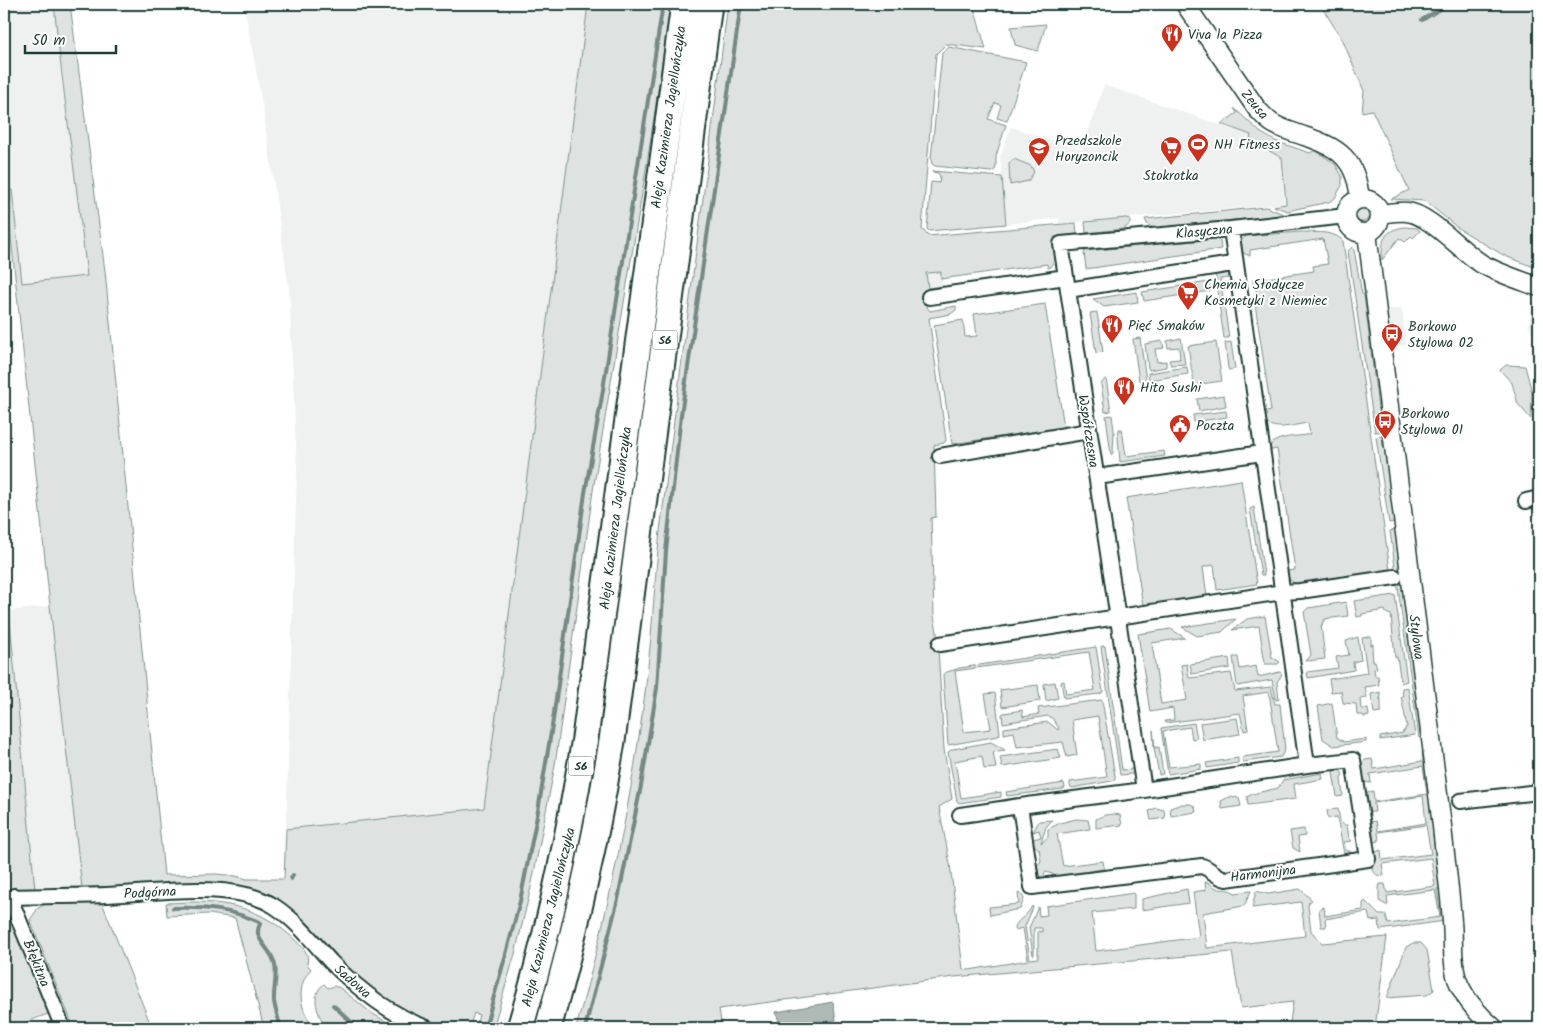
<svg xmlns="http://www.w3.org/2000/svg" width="1543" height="1032" viewBox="0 0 1543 1032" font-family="Kalam,sans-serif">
	<rect width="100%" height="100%" fill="#fff"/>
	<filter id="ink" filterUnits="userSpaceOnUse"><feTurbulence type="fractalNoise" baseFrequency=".02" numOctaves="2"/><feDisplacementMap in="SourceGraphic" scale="10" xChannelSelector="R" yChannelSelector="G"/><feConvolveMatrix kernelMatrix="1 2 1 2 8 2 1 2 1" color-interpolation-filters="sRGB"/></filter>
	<g filter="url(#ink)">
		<path fill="#eef1f0" d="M4,4H54L61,79L80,211L87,276L22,283L12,190L4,191Z
			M244,4H588L484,808L286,829L297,468L289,289L263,109Z
			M1104,85L1261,139L1281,158L1284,204L1058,224L1060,218L1007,224L1000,157L1011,127L1082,150Z
			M941,272L943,286L928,288L926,273Z
			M1535,302L1539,303V334L1534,336L1528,325Z
			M1402,308L1406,345L1391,347L1386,310Z
			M50,606L82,888L35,890L9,611Z"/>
		<path fill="#dee3e2" stroke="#7e908b" d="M54,4H70L105,271L164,875L216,874L236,876L247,879H284L286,829L484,808L588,4H671L648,157L593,491L555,765L532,883L515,954L493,1028H475L479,1015L474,1013L469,1028H446L434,1024L401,1008L380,994L350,971L312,929L293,911L278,900L255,889L220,883L82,888L50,606L7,200H4V191L12,190L22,283L87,276C77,185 63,95 54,4Z
			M692,4H699L622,593L589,819L538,1028H531Z
			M728,4H904L911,7L922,4H973L986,49L946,44L936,54L922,229L928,236L1076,223L1077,234L1054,237L1058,260L1054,261L1050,267L1048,268L1047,264L941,279V272L926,273L928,288L943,286V288L924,291L927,307L930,311L956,306V310L951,314L929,318L946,440L944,443L934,445L936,517L931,518L934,616L937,632L944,749L952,799L939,807L950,864L963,969L969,970L1028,960L1023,928L1015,930C1014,920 1027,918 1032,906L1033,908L1025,926L1030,959L1038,958V931L1042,932V928H1034V955H1033L1029,928L1038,907L1039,916L1047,915L1046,906L1134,893V909L1092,913L1096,951L1199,937L1193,892L1206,890L1205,882H1208C1220,894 1226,886 1235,893L1251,891L1244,906L1203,913L1207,948L1305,936L1301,902L1252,908L1256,891L1268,894L1300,889L1312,900L1309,902L1308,906L1311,931L1322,943L1387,937L1375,1028H1289L1293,1002L1241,1008L1232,952L954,977L719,1009L722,1028H576C608,913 633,796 647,676C653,628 654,579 660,531C682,355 706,179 728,4Z
			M1320,4H1539V269L1505,256L1481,242L1458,228L1425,201L1391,199L1409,190L1372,110L1362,112L1364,91L1343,41Z
			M1046,24L1038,51L1015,45L1011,27Z
			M949,47L1026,62L1007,121L997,118L1001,105L995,103L988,119L1006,125L996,156V166L995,170L991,172L935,166L932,164L931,158L942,53Z
			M1234,108L1260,132L1275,141L1310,153L1315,150L1335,164L1342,176V185L1335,198L1329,202L1287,211L1274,206L1286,204L1282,158L1250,140L1251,135L1221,124L1237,113Z
			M1014,159L1031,166L1034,172L1028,181L1010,185L1009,163Z
			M932,171L1002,177L1006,224L929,231L927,229L931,182L939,183L940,176L938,173L932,172Z
			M1266,207L1286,215L1153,228L1147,224L1145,219Z
			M1355 215a7 7 0 1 1 14 0a7 7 0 1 1-14 0Z
			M1126,218L1130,219V224L1124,229L1086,233L1085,222Z
			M1404,227L1417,228L1420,231L1413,238L1411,236L1405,242L1399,238L1382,260C1382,240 1382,231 1404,227Z
			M1301,232C1315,233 1333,230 1343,241L1390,570L1298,584C1290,582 1288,578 1287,571L1295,570L1277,449L1267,451C1274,434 1295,438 1310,434L1308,423C1292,425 1265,435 1261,413L1271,411L1254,297L1257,296L1256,287L1253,285V280L1314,271L1313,266L1328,264L1323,239L1250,250V256L1243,253L1241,241L1246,236Z
			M1216,239L1220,241L1221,249L1086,269L1084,253L1085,251Z
			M1352,247L1354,250L1362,294L1364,295L1378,408H1381L1387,431L1375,432L1348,251Z
			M1224,270L1228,272L1229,278L1220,279L1223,297L1219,298L1215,272Z
			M1209,282L1210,291L1144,301L1142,292Z
			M1137,292L1138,302L1104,307L1093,299Z
			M1224,303L1229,338H1224L1219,304Z
			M1045,304L1064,427L952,444L934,325L963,320L965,337L977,336L974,314Z
			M1097,312L1103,352L1096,353L1090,313Z
			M1140,338L1146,380L1139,381L1133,339Z
			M1181,338L1185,364L1171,365L1169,360L1180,359L1179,347L1168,348L1167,341Z
			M1162,341L1164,348L1155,349L1157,362L1166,361V367L1149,370L1148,368L1145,344Z
			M1216,342L1222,381L1194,385L1188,346Z
			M1231,342L1235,369L1229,370L1228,368L1225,343Z
			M1506,365L1525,366L1532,392L1531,419L1518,404L1512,383L1500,370Z
			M1187,367L1188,374L1149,380L1148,373Z
			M1106,378L1111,411L1105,412L1101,384Z
			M1224,395L1226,406L1199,411L1197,399Z
			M1226,411L1227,417L1194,422L1193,415Z
			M1112,415L1114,431L1113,453L1111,455L1106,416Z
			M1119,429H1122L1126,456L1164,451L1165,456L1120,462L1118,438Z
			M1382,436L1383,446H1388L1398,521L1389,523L1376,437Z
			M1241,480L1257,584L1217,590L1214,565L1203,567L1207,596L1143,606L1126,498Z
			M1254,507L1264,575H1261L1250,509Z
			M1398,529L1425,737L1419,738L1390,531Z
			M1395,595L1407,681L1401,683L1397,657H1395L1391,615L1386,613L1385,610L1362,614V616L1357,617L1354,601Z
			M1346,602L1348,616L1325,619V621L1322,622L1323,625H1321L1325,659L1306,661L1311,655L1304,612L1308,608Z
			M4,611H9L35,890L4,892Z
			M1265,616L1272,657L1280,662L1278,664H1265L1259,626L1232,630L1247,619Z
			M1236,619L1222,632L1197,636L1182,627Z
			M1171,629L1185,638L1152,643L1161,704L1187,700L1181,665L1187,664L1189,678L1231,673L1235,691L1271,687L1275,704H1280L1285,749L1281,757L1243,762V757L1278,752L1269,692L1243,696L1248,730L1244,731L1240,713L1165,723L1164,721L1174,720L1173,708L1150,712L1138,634Z
			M1358,637L1361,660L1353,662L1354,670L1308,678L1307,672L1338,668L1336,657L1349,655L1346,641Z
			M1369,637H1371V645L1373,644V648L1372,649L1373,661H1375L1377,668L1374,669L1375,676H1378L1379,685L1365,687L1367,698L1360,699L1361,709H1368L1369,716L1364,717L1363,715H1357L1356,704L1343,703L1341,691L1331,692L1329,679L1367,673L1362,638Z
			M1102,646H1105L1122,770L1133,769V774L1120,775L1101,647Z
			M1096,647L1103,692L1100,694L1064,698L1061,682L1064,681L1066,694L1095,690L1089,652L955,671L964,732L991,729L985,694L995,693L1000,734L998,736L948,745L943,675L944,673L960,668Z
			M1238,657L1240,669L1256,666L1258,677L1280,672L1282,674L1277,682L1279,699L1276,700L1272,680L1237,686L1233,657Z
			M1229,658L1230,668L1192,674L1190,664Z
			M1055,682L1058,698L1046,701L1044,684Z
			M1038,685L1040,701L1002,707L1000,690Z
			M1408,687L1415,735L1380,740V737L1403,733V731H1405V728L1407,727L1401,696H1403L1402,688Z
			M1380,692L1381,698L1379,699H1381V712L1374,713L1371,694Z
			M1102,700L1115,776V780L1112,781L1072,788L1070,786V782L1107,777L1098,716L1072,720L1077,755L1067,757L1063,742L1017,747L1014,732L1004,734V728L1048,722L1058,730L1059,728L1052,718L1048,716L1003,723L1002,714L1004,713L1022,710L1023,717L1039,714L1038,708Z
			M1332,703L1337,738H1339L1340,740H1342L1343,742L1366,739V742L1334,746L1323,739L1318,706Z
			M1237,718L1240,734L1203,740L1200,723Z
			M1194,723L1197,738L1192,739L1190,727L1163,731L1169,767L1201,764V769L1168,774L1161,728Z
			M1153,730L1155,748L1159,747L1163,774L1159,775L1154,748Z
			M991,742L1005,750L993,752L996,768L984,769L982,756L955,761L961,798L1001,792V797L959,803L957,801L948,752L953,749Z
			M1058,749L1061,758L1002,767L1000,757Z
			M1422,752H1423V756H1426L1442,888L1437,889L1441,917H1445V921L1380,930L1379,920L1370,921L1368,912L1325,919L1326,927H1321L1319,909L1324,907L1325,916L1363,910V903L1365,901L1379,915H1386L1388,924L1440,917L1435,890L1387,896L1388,905H1386L1379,901V888L1380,884H1385L1387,893L1435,886L1431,858L1382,864L1384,875L1379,876C1371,873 1370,862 1370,854L1381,850L1382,860L1431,854L1426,825L1378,832L1379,841L1372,842L1367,825L1370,822L1376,821L1378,831L1426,823L1423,796L1374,803L1375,812H1368L1366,811L1363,798L1365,794L1373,791L1374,802L1427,794L1423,766L1370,774L1371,783L1362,782L1360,764L1365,760L1372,759L1374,769L1423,761Z
			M1238,758V763L1207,768L1206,763Z
			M1336,768L1341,771L1343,775L1341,779L1343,796L1337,797L1333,772Z
			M1322,773L1323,779L1294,784L1296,799L1248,805L1247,797L1252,794L1278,788L1283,780Z
			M1064,783L1065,788L1063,789L1007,796L1006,792Z
			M1229,797L1239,798L1241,806L1222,809L1221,801Z
			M1182,804H1190L1195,806L1196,812L1171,816L1170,808Z
			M1156,808L1164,810L1165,818L1151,820L1149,811Z
			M1338,809L1340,821L1344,825H1347L1349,838L1352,841L1344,842L1346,851H1350L1351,853L1344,854L1337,817L1328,818L1327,810Z
			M1114,814L1120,815L1122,825L1096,828V819L1105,815Z
			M1076,819L1088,820L1090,829L1057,834L1063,866L1103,861L1104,867L1103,869L1052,877L1053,874L1045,872L1044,878L1039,876L1037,866L1041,861L1039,849L1033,844V839L1041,837L1039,830L1033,832L1039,821L1052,820L1046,827L1041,843L1048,837V829L1060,823Z
			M1304,829L1305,836L1298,837L1300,852L1293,848L1290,831Z
			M1187,889L1189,903L1142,910V899Z
			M1018,893L1022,895L1024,899L1020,909L990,915L989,907L1019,904Z
			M101,900L152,1028H74L30,920L38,908L50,902Z
			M191,902C233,902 263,910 294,939C302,947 310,952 307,964L311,969C295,987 300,1010 314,1028H264L235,918L209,914L167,916L166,903Z
			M4,916L12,921L48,1014L10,1028H4Z
			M1413,943H1421L1427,950L1434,990L1427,995L1387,998L1406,947Z
			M324,984L328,988L334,986L340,988L373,1014L398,1028H327C318,1016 309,995 324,984Z"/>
		<path fill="#afbab7" stroke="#758883" d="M833,1002L836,1020L790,1028H781L776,1012Z"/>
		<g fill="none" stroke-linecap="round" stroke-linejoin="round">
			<path stroke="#758883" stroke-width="4" d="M1422,20L1448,4
				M291,879L293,875
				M173,908C205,907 232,909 261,923
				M260,924C253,937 265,944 271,955C280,969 273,986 274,1001C275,1010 279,1020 281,1028
				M333,1005L358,1028
				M485,1028L506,954L520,901L538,811L553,720L585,493L602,396L663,4
				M585,1028L618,899L641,786L657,688L666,551L681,415L741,4"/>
			<g stroke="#1f3d34" stroke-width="18">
				<path id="minor" d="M1231,229L1307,765
					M1068,290L1226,265H1235
					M929,297L1066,277
					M940,456L1089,431
					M1097,477L1262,453
					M1526,501L1539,498
					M940,644L1283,592L1300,591L1395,577
					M1144,790L1061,244L1231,229L1346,216
					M1460,801L1539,792
					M960,815C985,812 1010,807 1035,804L1144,790L1307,765L1353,760L1368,859L1226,879C1216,877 1211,869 1202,866L1032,887L1020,806
					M14,896V908L63,1028
					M4,897C38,896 72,896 106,895C154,893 233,880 274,906C297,921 313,942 331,962C358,989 390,1015 427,1028"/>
			</g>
			<g stroke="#1f3d34" stroke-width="21">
				<path id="tertiary" d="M1185,4L1257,109C1262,114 1266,119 1272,123C1281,129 1293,132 1304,136C1340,147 1356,160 1360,199
					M1346 216a17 17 0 1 1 34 0a17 17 0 1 1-34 0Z
					M1380,214C1388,213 1398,211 1407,212C1429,214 1461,251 1482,264C1500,274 1520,280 1539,287
					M1367,233L1442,826C1445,858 1450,890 1452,922C1454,941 1451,961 1457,979C1464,999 1478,1014 1494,1028"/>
			</g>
			<g stroke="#1f3d34" stroke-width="29">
				<path id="motorway" d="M520,1028C549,933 569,836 585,738L684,4
					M548,1028C575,934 596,838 612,741L709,4"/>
			</g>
			<use href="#minor" stroke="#fff" stroke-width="14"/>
			<use href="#tertiary" stroke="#fff" stroke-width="18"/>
			<use href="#motorway" stroke="#fff" stroke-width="25"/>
		</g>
	</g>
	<defs>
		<g id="restaurant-pin" transform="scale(1.125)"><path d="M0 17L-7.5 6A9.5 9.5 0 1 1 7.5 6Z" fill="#c8321e" stroke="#fff"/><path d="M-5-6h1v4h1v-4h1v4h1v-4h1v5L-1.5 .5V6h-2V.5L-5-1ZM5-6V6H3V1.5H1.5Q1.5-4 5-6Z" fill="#fff"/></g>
		<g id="stadium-pin" transform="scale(1.125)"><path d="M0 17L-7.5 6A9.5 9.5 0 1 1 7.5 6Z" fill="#c8321e" stroke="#fff"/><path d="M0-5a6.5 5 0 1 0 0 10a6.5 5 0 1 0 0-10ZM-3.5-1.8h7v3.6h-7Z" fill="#fff"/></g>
		<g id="supermarket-pin" transform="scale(1.125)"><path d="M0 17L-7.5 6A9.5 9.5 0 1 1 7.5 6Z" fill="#c8321e" stroke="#fff"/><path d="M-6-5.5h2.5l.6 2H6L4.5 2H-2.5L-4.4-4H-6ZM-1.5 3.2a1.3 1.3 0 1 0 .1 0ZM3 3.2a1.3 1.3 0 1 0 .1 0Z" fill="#fff"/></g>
		<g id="school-pin" transform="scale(1.125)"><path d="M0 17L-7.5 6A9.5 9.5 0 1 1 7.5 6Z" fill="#c8321e" stroke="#fff"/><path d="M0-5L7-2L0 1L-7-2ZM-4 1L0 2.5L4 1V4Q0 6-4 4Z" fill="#fff"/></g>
		<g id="bus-pin" transform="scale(1.125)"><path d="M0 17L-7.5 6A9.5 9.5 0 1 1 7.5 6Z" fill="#c8321e" stroke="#fff"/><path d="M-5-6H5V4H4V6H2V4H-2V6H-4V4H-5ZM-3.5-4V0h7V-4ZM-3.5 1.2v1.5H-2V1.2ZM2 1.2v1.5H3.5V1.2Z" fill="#fff"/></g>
		<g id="civic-pin" transform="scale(1.125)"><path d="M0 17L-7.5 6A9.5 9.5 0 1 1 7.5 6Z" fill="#c8321e" stroke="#fff"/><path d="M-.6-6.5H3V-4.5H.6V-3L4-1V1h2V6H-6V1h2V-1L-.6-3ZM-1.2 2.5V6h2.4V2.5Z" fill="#fff"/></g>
	</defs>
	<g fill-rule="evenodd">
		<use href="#restaurant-pin" x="1172" y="34"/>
		<use href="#stadium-pin" x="1198" y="144"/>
		<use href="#supermarket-pin" x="1171" y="147"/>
		<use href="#school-pin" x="1039" y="148"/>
		<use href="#supermarket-pin" x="1188" y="292"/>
		<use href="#restaurant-pin" x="1112" y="325"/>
		<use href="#bus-pin" x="1392" y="334"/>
		<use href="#restaurant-pin" x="1124" y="387"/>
		<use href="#bus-pin" x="1385" y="421"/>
		<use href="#civic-pin" x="1180" y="425"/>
	</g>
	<g text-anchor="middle" stroke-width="4" stroke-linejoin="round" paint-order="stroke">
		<g fill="#fff" stroke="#627771" stroke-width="1">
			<rect x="652.5" y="330.5" width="25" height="19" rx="4"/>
			<rect x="568.5" y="756.5" width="25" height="19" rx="4"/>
		</g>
		<g font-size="12" font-weight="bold" fill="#1f3d34">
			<text x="665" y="344">S6</text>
			<text x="581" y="770">S6</text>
		</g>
		<g font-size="14" fill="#1f3d34" stroke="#fff" text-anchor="start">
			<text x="1188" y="39">Viva la Pizza</text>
			<text x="1055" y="145">Przedszkole<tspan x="1055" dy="16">Horyzoncik</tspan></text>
			<text x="1214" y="149">NH Fitness</text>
			<text x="1171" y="180" text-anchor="middle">Stokrotka</text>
			<text x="1204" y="289">Chemia Słodycze<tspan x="1204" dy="16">Kosmetyki z Niemiec</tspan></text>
			<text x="1128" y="330">Pięć Smaków</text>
			<text x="1408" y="331">Borkowo<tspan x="1408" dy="16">Stylowa 02</tspan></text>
			<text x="1140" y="392">Hito Sushi</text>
			<text x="1401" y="418">Borkowo<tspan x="1401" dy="16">Stylowa 01</tspan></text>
			<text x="1196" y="430">Poczta</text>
		</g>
		<g font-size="14" fill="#1f3d34" stroke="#fff">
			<text transform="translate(1255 104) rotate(50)" y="5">Zeusa</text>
			<text transform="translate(668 117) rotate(-82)" y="5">Aleja Kazimierza Jagiellończyka</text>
			<text transform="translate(1204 231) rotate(-5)" y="5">Klasyczna</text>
			<text transform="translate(1089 431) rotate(81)" y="5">Współczesna</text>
			<text transform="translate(615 518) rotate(-83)" y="5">Aleja Kazimierza Jagiellończyka</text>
			<text transform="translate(1417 637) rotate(83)" y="5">Stylowa</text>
			<text transform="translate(1263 873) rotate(-7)" y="5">Harmonijna</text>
			<text transform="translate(150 892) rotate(-3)" y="5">Podgórna</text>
			<text transform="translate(548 917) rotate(-76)" y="5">Aleja Kazimierza Jagiellończyka</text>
			<text transform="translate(37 963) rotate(68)" y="5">Błękitna</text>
			<text transform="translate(353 981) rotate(41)" y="5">Sadowa</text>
		</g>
	</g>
	<rect width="1543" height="1032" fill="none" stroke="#fff" stroke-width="20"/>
	<rect x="10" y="10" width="1523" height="1012" fill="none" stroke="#1f3d34" stroke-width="2" filter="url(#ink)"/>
	<path d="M25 45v8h91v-8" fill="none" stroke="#1f3d34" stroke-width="2.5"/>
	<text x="32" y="45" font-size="15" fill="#1f3d34" stroke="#ffffff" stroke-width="4" paint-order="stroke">50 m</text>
</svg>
